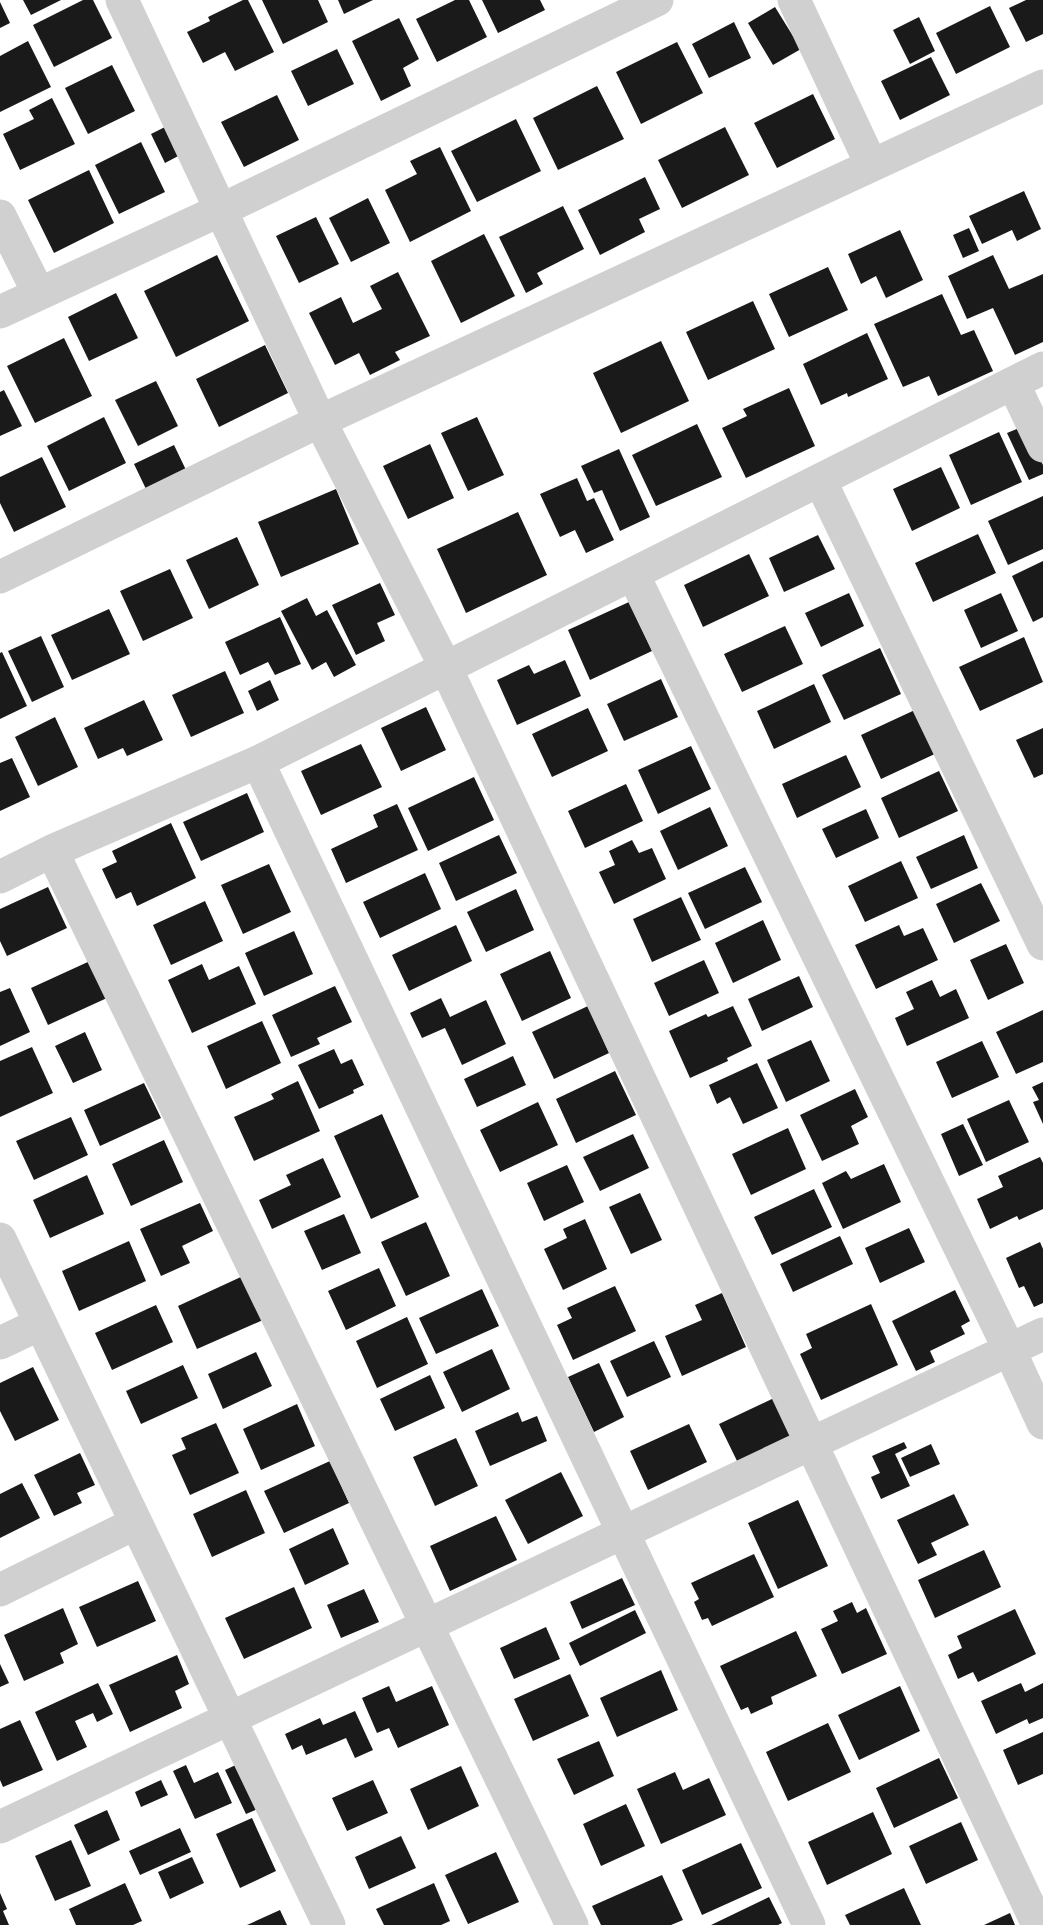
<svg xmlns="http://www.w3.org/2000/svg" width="1043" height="1925" viewBox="0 0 1043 1925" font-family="Figtree,sans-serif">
	<rect width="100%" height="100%" fill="#fff"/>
	<path fill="#1a1a1a" d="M23,0H61L31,15Z
		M83,0H93L112,38L54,67L33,25Z
		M243,0H248L274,52L235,71L225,52L203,63L187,32L210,21L208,17Z
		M262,0H318L328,22L283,44Z
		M338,0H373L344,14Z
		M455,0H469L487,37L437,62L416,19Z
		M482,0H540L545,10L498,33Z
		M1026,0H1043V34L1026,42L1009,8Z
		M0,2L10,23L0,28Z
		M990,6L1010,47L956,74L936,33Z
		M775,7L801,49L773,65L748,23Z
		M919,17L935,51L910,64L893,30Z
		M399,18L419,59L403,68L411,86L381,101L352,41Z
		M734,22L751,58L709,78L692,44Z
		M28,41L51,87L0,112V56Z
		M677,42L703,93L641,124L616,72Z
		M337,49L354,84L308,106L291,71Z
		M931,57L950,95L900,120L881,81Z
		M112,65L135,111L88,134L65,88Z
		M597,86L624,139L558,170L533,118Z
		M813,94L835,139L777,168L754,123Z
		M277,95L299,140L244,167L221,122Z
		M52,98L75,144L20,170L3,134L34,119L29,110Z
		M516,119L541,171L477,202L451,151Z
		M167,126L182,154L165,163L151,134Z
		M725,127L749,175L682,208L658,160Z
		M141,142L165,192L119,214L95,165Z
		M440,147L471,211L410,242L385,190L417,174L410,161Z
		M89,170L114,223L54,253L28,200Z
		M645,177L660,209L639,219L645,232L600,255L578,210Z
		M1024,191L1041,229L1017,241L1012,230L982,244L969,216Z
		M368,198L390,243L351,262L329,218Z
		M563,206L584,249L537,273L543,284L526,293L499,237Z
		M316,217L339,264L299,283L276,236Z
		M969,228L979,251L963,258L953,235Z
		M900,230L923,280L886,298L876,276L861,284L848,254Z
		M484,234L515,296L461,323L431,261Z
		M217,255L249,321L176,357L144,291Z
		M993,255L1009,289L1043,274V342L1015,355L993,308L967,319L948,276Z
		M828,267L848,310L789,337L769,294Z
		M398,272L430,336L395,352L400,360L370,375L359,353L335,365L309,313L341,297L353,323L382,309L370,286Z
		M116,293L138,338L89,361L68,317Z
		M942,294L961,335L974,330L993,371L938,396L929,376L903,387L874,324Z
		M753,301L775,349L708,380L686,332Z
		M867,333L888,379L848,397L847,393L821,405L803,364Z
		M64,338L92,396L35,423L7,366Z
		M661,341L689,401L621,433L593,373Z
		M265,345L288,393L219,427L196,379Z
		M156,381L178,426L138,446L115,400Z
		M789,388L815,446L746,478L722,428L747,416L743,409Z
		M4,390L22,426L0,436V392Z
		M104,417L126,463L69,491L47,446Z
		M477,417L504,475L468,491L441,433Z
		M697,424L722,477L656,506L632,455Z
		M1024,426L1043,465V474L1029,480L1007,433Z
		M999,432L1022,482L971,505L949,455Z
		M430,444L454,498L408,519L383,466Z
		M174,445L186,470L146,489L134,464Z
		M619,449L650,517L620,531L602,490L594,493L581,466Z
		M42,457L66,507L14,532L0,503V477Z
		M941,467L960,508L912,531L893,489Z
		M577,478L587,501L594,498L614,540L586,553L575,530L560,537L540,494Z
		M336,489L359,544L281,577L258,522Z
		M1043,496V549L1008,565L988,521Z
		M518,512L547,575L466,613L437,549Z
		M978,534L996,573L933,602L915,563Z
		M818,535L835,569L784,592L769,558Z
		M237,537L259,585L209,609L186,560Z
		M749,554L769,596L703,627L684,585Z
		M1043,561V617L1033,622L1012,576Z
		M170,569L193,618L143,641L120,591Z
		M380,583L395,615L377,623L385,641L356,655L332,605Z
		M849,593L864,626L821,647L805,613Z
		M1001,593L1018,631L981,648L964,610Z
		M307,598L316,616L327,610L356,665L334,677L326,662L312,670L281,611Z
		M629,602L652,651L590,680L568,630Z
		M109,609L130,654L72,680L51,635Z
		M280,617L301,664L275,675L268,662L240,675L225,642Z
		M785,626L803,664L742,692L724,654Z
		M41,636L64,687L32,702L8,651Z
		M1024,637L1043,682L980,711L959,667Z
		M880,648L901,694L844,720L822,675Z
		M2,652L27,706L0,719V653Z
		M565,660L581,696L517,725L497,680L529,665L534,674Z
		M225,671L244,713L191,737L172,695Z
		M661,679L678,717L624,741L607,704Z
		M270,680L279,700L257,711L248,691Z
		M814,684L831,722L774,749L757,711Z
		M144,700L163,740L127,756L123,748L98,759L84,728Z
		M426,707L446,750L401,771L381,728Z
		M588,708L608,751L552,777L532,734Z
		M917,709L937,753L881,779L861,735Z
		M55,717L78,767L38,786L15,737Z
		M1043,728V774L1034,778L1016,740Z
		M361,744L382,787L321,815L301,771Z
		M691,746L711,789L658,814L638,770Z
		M846,755L861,787L797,818L782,784Z
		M12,758L30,797L0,811V763Z
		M939,771L958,811L899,838L881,798Z
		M474,777L494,820L428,851L408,808Z
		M626,784L643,821L585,848L568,811Z
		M247,793L264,832L201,861L183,822Z
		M397,804L418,850L346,883L331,849L378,827L373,815Z
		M710,807L728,846L678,870L660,831Z
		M866,809L879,838L836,858L822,829Z
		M171,823L196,878L137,906L131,892L116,899L102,869L117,862L112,851Z
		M499,835L517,873L456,901L439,863Z
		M964,835L978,868L931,889L916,857Z
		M632,840L639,853L652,848L666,879L614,904L599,872L615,865L609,851Z
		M901,861L918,898L865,922L848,886Z
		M269,864L291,912L243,934L221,885Z
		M745,867L762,902L705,929L688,893Z
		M425,873L441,909L380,938L363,902Z
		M981,883L1000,921L954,943L936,904Z
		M48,887L67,928L7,956L0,941V909Z
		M516,889L534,930L486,952L467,912Z
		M681,897L701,940L652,962L633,919Z
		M205,901L223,941L171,965L153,925Z
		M763,920L781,960L733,983L715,943Z
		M456,925L472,961L409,991L392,955Z
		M899,925L904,936L923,928L938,960L876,989L855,945Z
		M294,931L313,974L264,996L245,953Z
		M1006,944L1024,983L988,1000L970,960Z
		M550,951L571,998L522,1021L500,974Z
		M704,960L719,993L669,1016L654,983Z
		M90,961L107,998L48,1025L31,988Z
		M202,964L209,980L239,966L256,1004L192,1033L168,980Z
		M799,976L813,1007L762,1031L748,999Z
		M932,980L940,997L956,989L969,1018L907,1046L895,1018L914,1009L906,992Z
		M335,986L352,1022L317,1038L320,1044L291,1057L272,1015Z
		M10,988L30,1032L0,1046V992Z
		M441,998L450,1017L486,1000L506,1044L462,1065L445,1028L422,1038L410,1013Z
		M588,1006L609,1053L554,1079L532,1032Z
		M733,1006L752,1046L727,1058L728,1061L690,1078L669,1031L706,1014L708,1017Z
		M1043,1010V1062L1016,1074L996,1032Z
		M262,1021L281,1063L226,1089L207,1046Z
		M85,1032L102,1070L73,1083L55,1046Z
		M811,1040L830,1081L786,1102L767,1060Z
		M982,1041L999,1077L952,1098L936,1062Z
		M32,1047L53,1093L0,1117V1061Z
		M334,1049L341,1064L352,1059L364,1085L353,1090L354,1093L319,1109L298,1065Z
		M513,1056L526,1085L477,1107L464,1079Z
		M757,1063L778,1108L743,1124L730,1097L717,1104L709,1085Z
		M615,1071L636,1115L576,1143L556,1099Z
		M298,1081L320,1131L254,1161L234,1117L274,1099L271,1094Z
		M1043,1082V1124L1033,1102L1039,1100L1032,1087Z
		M144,1083L161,1118L100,1146L84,1110Z
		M855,1089L868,1117L851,1126L859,1144L822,1161L800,1115Z
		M1009,1100L1029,1142L986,1162L967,1119Z
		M538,1102L558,1145L500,1172L480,1130Z
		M382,1114L419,1197L371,1219L334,1136Z
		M71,1117L88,1155L34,1180L16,1141Z
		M963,1124L983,1165L959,1176L941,1134Z
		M788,1128L806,1169L751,1195L732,1154Z
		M633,1134L649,1168L600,1191L583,1157Z
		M164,1140L183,1182L131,1206L112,1164Z
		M1040,1157L1043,1163V1209L1019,1220L1017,1216L990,1229L977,1199L1003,1187L998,1176Z
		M323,1158L341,1197L272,1229L259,1200L291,1185L286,1175Z
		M884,1164L901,1202L843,1229L822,1183L846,1171L851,1179Z
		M567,1165L584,1202L544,1221L527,1183Z
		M87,1175L104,1214L50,1238L33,1200Z
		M814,1189L832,1227L772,1255L754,1217Z
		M640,1193L662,1240L631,1254L609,1207Z
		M200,1203L213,1231L182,1246L190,1263L161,1276L140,1229Z
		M344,1214L361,1253L322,1270L304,1231Z
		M585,1219L607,1269L563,1290L544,1249L567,1238L563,1229Z
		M426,1222L450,1276L406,1296L381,1242Z
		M909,1228L925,1262L880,1283L865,1248Z
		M840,1236L853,1264L793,1292L780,1264Z
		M129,1241L146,1281L79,1311L62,1271Z
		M1040,1242L1043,1249V1303L1034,1307L1024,1286L1019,1288L1006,1258Z
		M379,1268L396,1306L346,1330L328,1291Z
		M243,1276L263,1320L197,1349L178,1306Z
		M615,1286L636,1331L573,1360L557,1325L572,1318L567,1308Z
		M482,1289L499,1326L436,1354L419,1318Z
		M955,1290L970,1321L961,1326L965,1334L930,1351L935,1362L916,1371L892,1321Z
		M722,1293L746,1347L682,1376L665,1336L702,1320L695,1305Z
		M871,1304L898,1365L821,1400L800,1354L812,1348L806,1334Z
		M156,1305L173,1342L112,1370L95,1333Z
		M407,1317L428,1364L377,1388L356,1341Z
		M654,1341L671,1377L627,1397L610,1361Z
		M492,1349L510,1389L462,1412L443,1372Z
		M256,1352L272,1386L223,1409L208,1374Z
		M599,1363L624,1417L594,1432L568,1377Z
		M183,1365L198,1398L141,1424L126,1391Z
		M33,1367L59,1420L15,1441L0,1411V1383Z
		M430,1375L445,1408L395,1431L380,1399Z
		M774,1398L792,1437L738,1463L719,1424Z
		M297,1404L315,1446L261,1470L243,1429Z
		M518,1412L522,1422L537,1416L547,1441L490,1466L475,1431Z
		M216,1423L239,1473L190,1495L172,1455L186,1449L181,1438Z
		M689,1424L707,1462L648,1490L630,1451Z
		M456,1438L478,1486L435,1506L413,1457Z
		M904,1442L907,1448L895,1454L910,1486L881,1499L871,1477L880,1473L872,1456Z
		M931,1444L940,1464L910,1477L901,1458Z
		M80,1453L95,1485L77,1493L82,1503L54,1516L34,1475Z
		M330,1461L349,1503L284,1533L264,1491Z
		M561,1472L583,1516L528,1544L505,1500Z
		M22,1483L40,1518L0,1538V1494Z
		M246,1490L265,1533L212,1557L193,1514Z
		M954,1494L969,1525L931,1543L937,1555L918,1564L897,1520Z
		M798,1500L828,1566L778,1589L748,1523Z
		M496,1516L517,1560L450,1591L430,1546Z
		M333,1528L349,1564L305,1585L289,1549Z
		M984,1550L1001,1587L935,1618L918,1580Z
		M754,1554L774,1597L712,1626L708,1618L702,1620L694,1602L699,1599L691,1583Z
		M622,1578L635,1605L582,1629L570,1602Z
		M138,1581L156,1621L97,1647L79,1607Z
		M294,1587L312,1628L244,1659L225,1618Z
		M364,1589L379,1622L341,1638L327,1605Z
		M852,1602L857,1613L866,1608L887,1654L842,1674L821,1629L838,1621L833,1611Z
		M63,1608L78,1644L60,1653L64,1663L24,1681L4,1635Z
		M1015,1609L1036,1654L978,1682L973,1672L958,1679L948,1655L962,1648L957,1636Z
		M635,1610L646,1633L580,1666L569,1643Z
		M546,1627L560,1659L514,1679L500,1648Z
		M796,1631L817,1676L771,1697L773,1704L751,1714L748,1707L741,1710L720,1666Z
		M177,1655L189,1684L175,1691L182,1708L130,1732L109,1685Z
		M0,1664L9,1683L0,1687Z
		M661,1670L678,1710L617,1737L600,1698Z
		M570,1674L589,1716L533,1741L514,1699Z
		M98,1683L113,1714L97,1722L93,1713L75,1721L87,1747L57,1761L35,1712Z
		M1021,1683L1025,1692L1043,1683V1718L1029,1724L1027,1719L996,1734L981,1701Z
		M389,1686L396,1702L432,1686L449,1725L398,1748L389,1728L377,1733L362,1698Z
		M900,1686L920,1731L859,1760L838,1715Z
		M355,1711L373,1750L355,1758L346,1738L306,1755L302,1745L292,1750L285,1734L320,1718L323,1725Z
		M20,1720L43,1770L3,1787L0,1780V1729Z
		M828,1723L851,1772L788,1801L766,1752Z
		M1043,1732V1774L1018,1785L1003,1750Z
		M599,1741L614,1776L574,1795L557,1759Z
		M939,1758L958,1798L894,1828L876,1788Z
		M242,1762L262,1807L246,1814L225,1770Z
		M186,1765L194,1783L218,1772L232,1803L195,1819L173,1771Z
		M461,1766L479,1806L428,1830L410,1789Z
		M675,1772L683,1790L709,1778L726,1815L661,1844L637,1789Z
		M161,1780L168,1795L141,1807L135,1792Z
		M373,1780L388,1813L347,1831L332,1798Z
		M626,1804L645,1846L601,1866L583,1824Z
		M107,1810L120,1840L88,1855L74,1825Z
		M873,1812L892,1854L827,1885L808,1842Z
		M252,1818L276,1871L240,1888L216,1834Z
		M961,1822L978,1860L926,1884L909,1846Z
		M180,1828L191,1852L140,1875L129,1851Z
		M401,1836L416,1868L369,1889L355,1857Z
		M71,1840L91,1886L55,1901L35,1856Z
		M741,1843L762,1888L702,1915L682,1870Z
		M496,1852L519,1902L468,1924L445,1875Z
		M192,1857L204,1883L170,1899L158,1872Z
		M662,1875L683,1920L671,1925H601L592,1906Z
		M125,1883L142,1921L133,1925H76L69,1909Z
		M434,1883L450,1921L441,1925H384L376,1909Z
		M904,1888L921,1925H850L845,1915Z
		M0,1893L7,1909L3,1911L9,1925H0Z
		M769,1897L782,1923L778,1925H711Z
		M280,1910L287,1925H247Z
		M1010,1913L1015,1925H984Z"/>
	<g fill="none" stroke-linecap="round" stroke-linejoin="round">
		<path stroke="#d0d0d0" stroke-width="33" d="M122,0L320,421L446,668L1038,1925
			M794,0L871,164
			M0,216L39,294
			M0,312L221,210L657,0
			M1013,383L1043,446
			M820,480L1043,944
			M633,574L1009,1349L1043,1423
			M0,577L320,421L1043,86
			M258,762L809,1925
			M52,851L572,1925
			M0,877L52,851L258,762L1043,368
			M0,1239L329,1925
			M0,1343L40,1324
			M0,1590L136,1523
			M0,1827L1043,1334"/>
	</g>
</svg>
